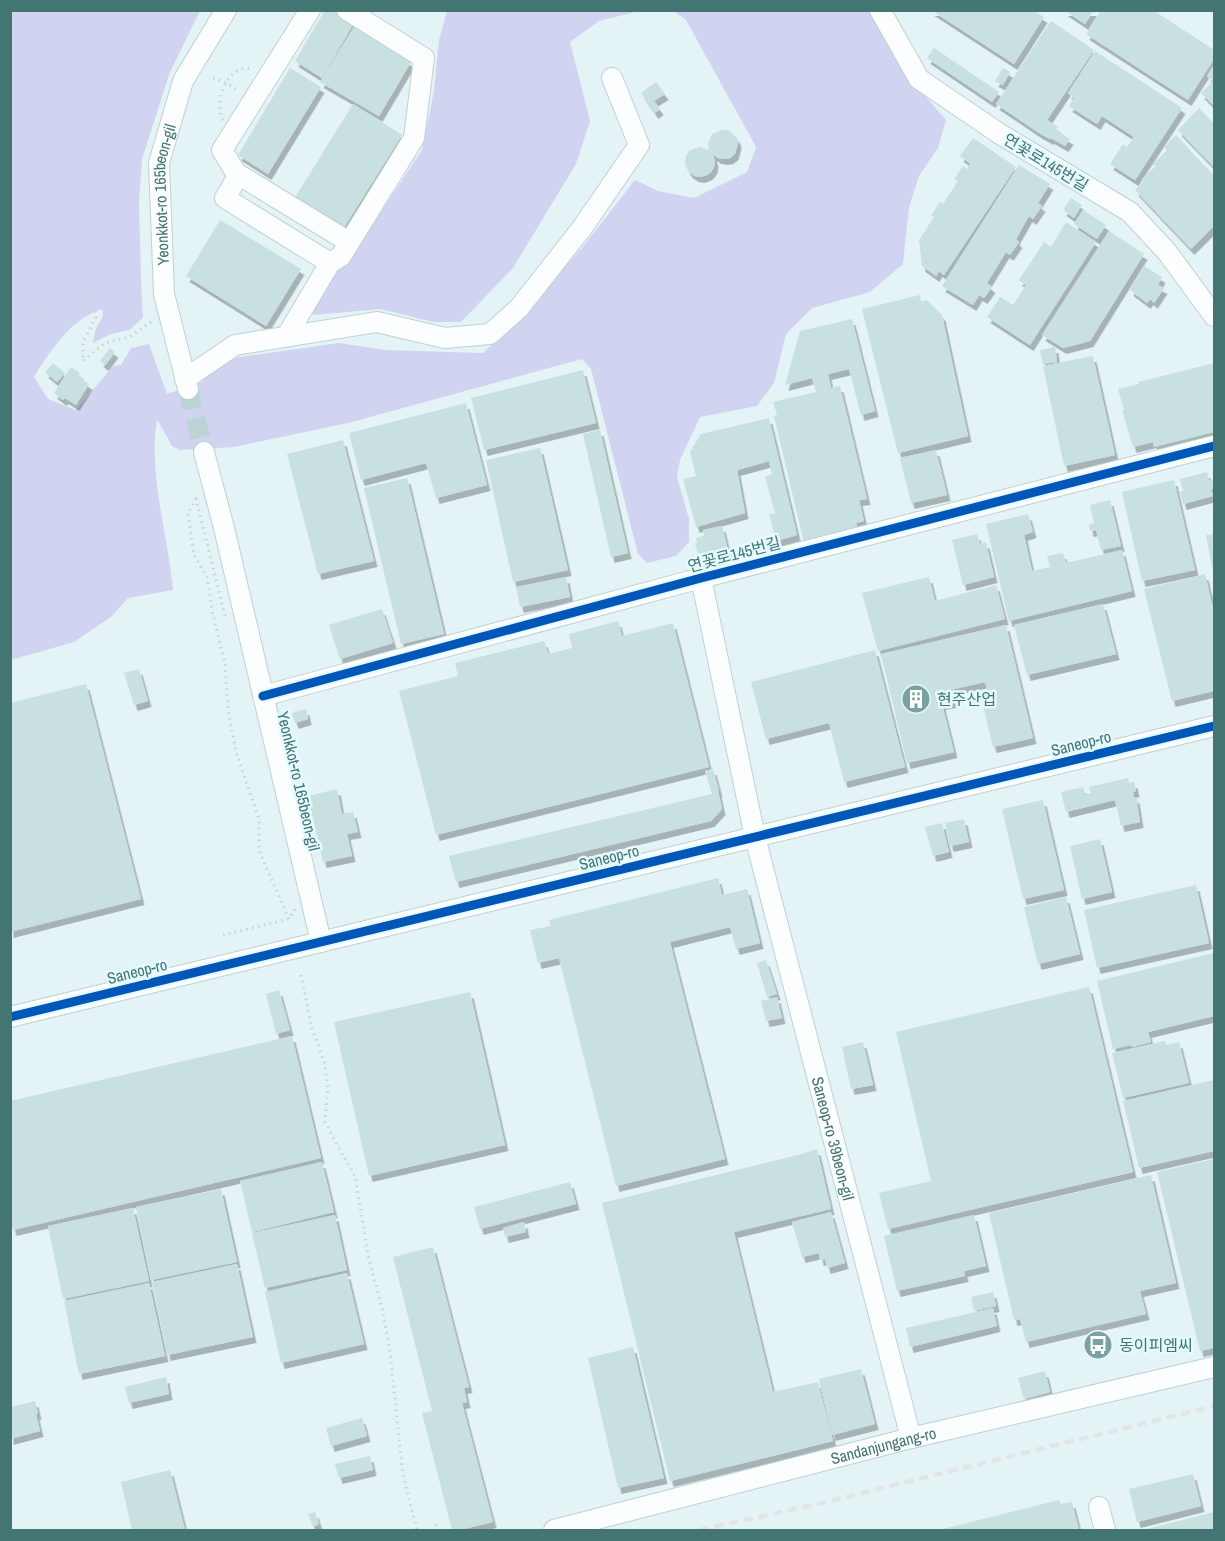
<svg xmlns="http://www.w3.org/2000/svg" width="1225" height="1541" viewBox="0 0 1225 1541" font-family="'Archivo Narrow','Noto Sans KR',sans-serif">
	<defs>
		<filter id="shadow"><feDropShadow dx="3.5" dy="6" stdDeviation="0" flood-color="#0004"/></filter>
	</defs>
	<rect width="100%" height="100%" fill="#e4f3f6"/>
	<path fill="#d1d4f0" d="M11,11H200L170,72L142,159L139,202L141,281L143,318L129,330L111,334L93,343L95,331L103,316L102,309C72,318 50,351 34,377L48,399L76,410L113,366L121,365L131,348L149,344L167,394L202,382L208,370L225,359L339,343L385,350L483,353L520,318L581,249L635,180L658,191L694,198L747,172L756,147L686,20L674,11H870C889,52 916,86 946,120L938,148L919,176L909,207L903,264L870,292L812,308L786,334L774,383L757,406L700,417L680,460L677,477L689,519V542L676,556L647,563L638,554L591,369L582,359L348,423L234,447L180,450L172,446L157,419C148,477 168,533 173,590L128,598L111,617L74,642L11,660Z
		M447,11H639L599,21L570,42L590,121L576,164L513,268L461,322H433L381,309L314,315L311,309L331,275L346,265L422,150L434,91L439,40Z"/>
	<path fill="#c8e0df" filter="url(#shadow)" d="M325,10H337L355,21L322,78L295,61Z
		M931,10H1033L1044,17L1014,64Z
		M1064,10H1094L1085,24Z
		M1101,10H1153L1214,50V59L1188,100L1086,34Z
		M1051,21L1094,50L1047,120L1058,127L1056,130L1070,139L1065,146L1051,138L1050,139L1039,133L996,104Z
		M354,27L411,62L379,116L320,82Z
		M934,48L999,92L992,102L927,58Z
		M1095,51L1182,108L1135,180L1110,164L1123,144L1127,147L1134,137L1102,116L1097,124L1069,106L1074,98L1068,93Z
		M1214,65V106L1201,93L1213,81L1207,76Z
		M290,68L321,87L268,174L238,155Z
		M1003,68L1010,72L1003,85L995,81Z
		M656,82L665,94L654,101L660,109L655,113L641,93Z
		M353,104L402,135L343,229L294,199Z
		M1199,108L1214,124V167L1178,130Z
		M722,130H728L737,138L738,143L735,154L730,158L724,159L718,158L713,155L715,161L714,167L711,172L707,175L701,177L695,176L689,172L686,167L685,162L686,156L689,151L699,147L709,150L708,144L712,134Z
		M1176,135L1214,176V226L1191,249L1135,190L1144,181L1142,179L1156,166L1153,164L1167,150L1164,147Z
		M973,138L1016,167L944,275L939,271L936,276L922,266L919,240L934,217L931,215L940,202L943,204L958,181L954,179L963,166L967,169L970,163L960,156Z
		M1019,165L1050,184L1038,203L1042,206L1033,219L1029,216L1016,239L1019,242L1010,255L1006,252L987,283L992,287L984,298L979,295L973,305L942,286Z
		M1071,198L1082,205L1074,218L1063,210Z
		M1083,210L1106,225L1097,239L1074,224Z
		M220,220L301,269L266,326L186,276Z
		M1066,222L1096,242L1030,345L987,317L1000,297L1013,305L1026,285L1019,280L1044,242L1051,247Z
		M1109,231L1144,254L1090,341L1063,348L1042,335Z
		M1144,266L1162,277L1158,285L1164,288L1154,303L1150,299L1147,303L1130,290Z
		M920,295L921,302L927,300L942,315L968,436L898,453L862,309Z
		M852,319L875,411L861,415L849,369L828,374L831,388L840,386L867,499L859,500L864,521L856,523L858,531L804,543L774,416L777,415L773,402L816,392L812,378L785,385L800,331Z
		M1055,347L1057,362L1043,364L1040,350Z
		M110,348L115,352L105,365L100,361Z
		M1093,356L1115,455L1064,466L1043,366Z
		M53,363L65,373L57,382L45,372Z
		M1214,363V432L1154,447L1153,442L1133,447L1122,410H1124L1118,389L1139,384L1138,382Z
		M71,367L80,373L78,376L89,384L76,405L65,398L63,400L54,393Z
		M583,370L596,423L484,450L471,398Z
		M466,403L487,485L436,498L426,463L361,480L349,433Z
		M769,418L797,535L776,541L769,514L775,513L765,477L772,474L769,461L737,470L745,513L696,527L683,479L696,476L690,452L701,434Z
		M600,430L628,553L611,557L583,434Z
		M343,440L374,561L318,574L287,454Z
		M540,448L568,570L513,582L486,460Z
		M936,450L947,495L911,503L900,458Z
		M1207,472L1209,481L1214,479V488L1211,489L1213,496L1183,504L1180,492L1183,491L1180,479Z
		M407,478L444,634L401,644L364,488Z
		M1174,480L1195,570L1142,581L1122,492Z
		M1110,500L1121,546L1101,550L1096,530L1090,531L1089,525L1094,523L1090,505Z
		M1028,514L1033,532L1024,535L1032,571L1050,567L1047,556L1063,553L1066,563L1122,550L1132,591L1009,621L986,524Z
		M722,526L728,550L724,551L727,561L704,566L702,557L699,556L695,544L697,543L696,538L704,536L703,530Z
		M977,534L980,544L986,542L994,577L963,585L952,540Z
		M1214,534V567H1212L1206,535Z
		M1205,574L1214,612V691L1172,701L1144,589Z
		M566,577L570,597L520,607L516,587Z
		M929,577L935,601L996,585L1005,619L878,651L862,593Z
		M1103,604L1116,654L1027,675L1014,625Z
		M382,609L393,643L340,659L329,625Z
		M618,621L622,636L673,623L709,767L436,835L399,691L458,676L455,663L544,641L548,654L572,648L569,634Z
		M1006,625L1033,738L993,747L980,693L988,692L985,682L950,690L953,702L942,704L954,752L907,763L881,654Z
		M875,650L905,767L844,782L829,723L766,739L751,682Z
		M139,669L148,701L134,705L124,673Z
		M86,684L141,899L10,932V703Z
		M306,709L308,719L295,723L292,713Z
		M713,769L719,791H718L722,809L711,821L456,882L449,856L712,794L705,771Z
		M1128,778L1129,783L1134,782L1136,791L1133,792L1134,798L1136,797L1140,822L1121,826L1115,800L1066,812L1061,792L1083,787L1085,795L1091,793L1089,787Z
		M337,789L342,814L353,812L358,832L347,834L352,856L323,862L308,796Z
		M1043,800L1064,890L1023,899L1002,809Z
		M964,819L969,842L950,846L945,823Z
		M942,823L949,852L933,856L925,827Z
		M1100,839L1112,892L1082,899L1070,846Z
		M718,878L722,895L747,889L760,943L736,949L730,927L670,942L725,1159L616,1186L559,958L538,963L530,930L551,926L549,920Z
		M1196,885L1209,943L1097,968L1084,910Z
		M1066,897L1080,954L1038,964L1024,907Z
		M1214,953V1016L1148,1032L1151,1042L1132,1047L1131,1045L1113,1049L1097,981Z
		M766,960L777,994L767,997L757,963Z
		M1089,987L1133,1172L888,1229L879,1193L931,1181L896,1032Z
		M279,990L290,1030L276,1034L266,994Z
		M470,992L505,1145L369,1176L334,1022Z
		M777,997L782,1018L766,1021L761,1001Z
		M292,1036L321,1158L13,1230L10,1219V1101Z
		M1165,1041L1166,1045L1179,1042L1189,1083L1123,1098L1112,1053Z
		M863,1042L873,1085L851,1089L842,1047Z
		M1214,1080V1151L1139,1168L1123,1101Z
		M817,1149L831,1209L734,1232L773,1392L818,1382L833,1441L670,1481L602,1203L802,1154Z
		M1214,1159V1348L1200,1351L1157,1172Z
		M322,1162L334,1212L252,1232L240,1181Z
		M1151,1175L1176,1283L1140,1291L1146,1314L1026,1342L1020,1319L1014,1320L989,1213Z
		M570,1182L576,1204L480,1229L474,1207Z
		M221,1189L237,1262L151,1280L136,1207Z
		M133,1208L149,1281L63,1299L48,1226Z
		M831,1212L845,1263L827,1268L825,1259L820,1260L819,1253L802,1257L792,1222Z
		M335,1215L347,1270L265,1288L252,1233Z
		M974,1215L986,1266L964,1271L965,1276L897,1291L884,1236Z
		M524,1222L526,1232L505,1237L503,1228Z
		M433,1247L469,1387L464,1388L467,1402L462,1403L493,1522L459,1530H452L422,1413L432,1411L393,1257Z
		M237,1264L253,1337L167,1355L152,1282Z
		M347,1273L364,1344L281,1363L265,1292Z
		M149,1283L165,1356L79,1374L64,1301Z
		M993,1292L996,1306L974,1311L971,1297Z
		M993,1308L997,1326L910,1347L906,1328Z
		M633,1347L664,1478L618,1488L588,1358Z
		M861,1369L875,1424L832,1435L819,1379Z
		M1045,1371L1050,1392L1024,1399L1018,1378Z
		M166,1377L169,1394L129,1403L125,1387Z
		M35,1401L38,1414H36L40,1431L10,1439V1407Z
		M362,1418L367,1436L331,1446L326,1428Z
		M370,1456L373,1470L339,1478L335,1464Z
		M170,1470L185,1530H132L121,1482Z
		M1193,1474L1201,1506L1137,1522L1129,1489Z
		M1059,1500L1061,1504L1072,1502L1079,1530H939Z
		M315,1512L319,1524L313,1527L308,1514Z
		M1214,1512V1530H1143Z"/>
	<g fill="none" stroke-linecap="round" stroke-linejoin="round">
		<path stroke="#bcd4d5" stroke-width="20" stroke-dasharray="20 10" stroke-linecap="butt" d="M188,389L204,452"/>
		<g stroke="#bdd2d2" stroke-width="22">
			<g id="minor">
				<path d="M310,10L222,150L236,173L349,242"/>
				<path d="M880,10L919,79L1000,134L1130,212L1167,252L1214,316"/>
				<path d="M239,175L225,198L330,263"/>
				<path d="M286,337L330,263L341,256L414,138L424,58L347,10"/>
				<path d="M185,379L235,345L377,322L445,338L490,334L519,308L582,228L639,145L612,78"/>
				<path id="s1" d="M188,389L164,294L159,163L183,81L226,10"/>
				<path d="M204,452L224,528L321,942"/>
				<path id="s2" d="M701,578L755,837L911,1438"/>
				<path d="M263,696L701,578L1214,446"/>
				<path d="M10,1017L1214,726"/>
				<path d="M1099,1507L1105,1530"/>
				<path id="s3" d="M554,1530L911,1438L1214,1367"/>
			</g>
		</g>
		<path stroke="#c4d5d4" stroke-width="3" stroke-dasharray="1.5 4.5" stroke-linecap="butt" d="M213,78L226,83L239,91
			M223,120C215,105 223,79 238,70C242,68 249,69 253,68
			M37,314L74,296L91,292L96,317L83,342V361L105,343L130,337L155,319
			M225,616L196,499L188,513L194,555L207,577L209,589L213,615L225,664L228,709L236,752L259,819V851L289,919
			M223,935L289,919L294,912L295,907
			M301,975L312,1028L324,1062L328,1087L325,1122L337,1145L355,1176L369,1260L382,1308L390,1352L403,1475L417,1530
			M436,1524L438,1530"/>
		<use href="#minor" stroke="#fbfdfe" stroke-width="20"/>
		<path stroke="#e2e5e1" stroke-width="4.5" stroke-dasharray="9 6" stroke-linecap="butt" d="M700,1530L822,1503L1214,1406"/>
		<g stroke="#e4faff" stroke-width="13">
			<path id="cycleway" d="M263,696L701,578L1214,446
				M10,1017L1214,726"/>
		</g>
		<use href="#cycleway" stroke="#0057b8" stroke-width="9"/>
	</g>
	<defs>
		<g id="building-disc" transform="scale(1.5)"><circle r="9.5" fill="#7ba1a0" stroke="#e4faff"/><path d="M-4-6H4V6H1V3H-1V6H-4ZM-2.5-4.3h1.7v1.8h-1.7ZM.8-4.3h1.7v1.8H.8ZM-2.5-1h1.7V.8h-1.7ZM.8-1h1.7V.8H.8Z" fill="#fff"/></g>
		<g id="bus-disc" transform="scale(1.5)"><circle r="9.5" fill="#7ba1a0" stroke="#e4faff"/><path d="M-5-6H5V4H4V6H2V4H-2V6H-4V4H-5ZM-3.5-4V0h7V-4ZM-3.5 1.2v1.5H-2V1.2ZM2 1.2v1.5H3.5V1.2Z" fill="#fff"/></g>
	</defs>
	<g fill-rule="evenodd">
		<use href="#building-disc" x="916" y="699"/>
		<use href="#bus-disc" x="1098" y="1345"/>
	</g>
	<g text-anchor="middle" stroke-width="5" stroke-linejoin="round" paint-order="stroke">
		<g font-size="16" fill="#437572" stroke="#e4faff">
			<text transform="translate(1046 162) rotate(31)" y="6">연꽃로145번길</text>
			<text dy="6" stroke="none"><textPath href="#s1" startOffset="198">Yeonkkot-ro 165beon-gil</textPath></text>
			<text transform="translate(734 554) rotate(-15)" y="6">연꽃로145번길</text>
			<text transform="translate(1081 743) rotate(-14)" y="6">Saneop-ro</text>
			<text transform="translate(299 781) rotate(77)" y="6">Yeonkkot-ro 165beon-gil</text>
			<text transform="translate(609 857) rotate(-14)" y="6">Saneop-ro</text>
			<text transform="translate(137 971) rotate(-14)" y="6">Saneop-ro</text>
			<text dy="6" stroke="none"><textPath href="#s2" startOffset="576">Saneop-ro 39beon-gil</textPath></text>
			<text dy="6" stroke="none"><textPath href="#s3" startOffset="340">Sandanjungang-ro</textPath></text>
		</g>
		<g font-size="16" fill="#437572" stroke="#e4faff" text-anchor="start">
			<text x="937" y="705">현주산업</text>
			<text x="1119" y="1351">동이피엠씨</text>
		</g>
	</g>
	<rect width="1225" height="1541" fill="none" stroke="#437572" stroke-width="24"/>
</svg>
